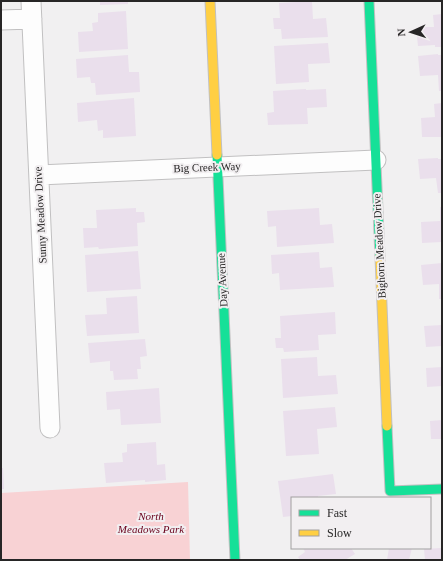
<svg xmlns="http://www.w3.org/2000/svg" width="443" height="561" viewBox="0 0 443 561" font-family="'Times New Roman',serif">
	<rect width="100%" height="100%" fill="#f1f0f1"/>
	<path fill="#f8d2d4" d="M188,482L190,560H1V493Z"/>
	<path fill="#eadfec" d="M100,1H128V4L100,5Z
		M312,1L313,19L326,18L328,37L282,39L281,29H274L273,18H280L279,3Z
		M126,11L128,49L79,52L78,32L93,31L92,23L98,22V13Z
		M442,14V47H435V45L418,46L416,27H434L433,15Z
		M328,43L330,63L308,64L309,82L276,84L274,46Z
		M438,54V55H442V91H439L438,75L420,76L418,56Z
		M128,55L129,72H139L140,92L96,95L95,83H91L90,77L77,78L76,59Z
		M306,89V90L326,89L327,107L307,108L308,124L268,125L267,113L274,112L273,91Z
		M134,98L136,136L103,138V130L98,131L97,120L78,122L77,103Z
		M442,103V137H422L421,118L435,117L434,104Z
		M438,158V159H442V193H438L436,178L420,179L418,159Z
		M440,207H442V242L422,243L421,222L440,221Z
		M136,208V212H144L145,222L137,223L138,246L99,249L98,247L84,248L83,228H97L96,210Z
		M319,208L320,225L332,224L334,243L277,247L276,226L268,227L267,211Z
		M138,251L141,289L87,292L85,255Z
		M319,252L320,268L332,267L334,287L280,290L279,273L272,274L271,255Z
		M442,263V299H439V284L423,285L421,265Z
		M137,296L139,333L87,336L85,315L107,314L106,298Z
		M335,312L336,334L318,335L319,350L284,352L283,348H276L275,338H281L280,316Z
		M442,325V346L426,347L424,326Z
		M145,339L147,356L140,357L141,369H137L138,379L114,380L113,371H110V361L90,363L88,343Z
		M317,357L318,376L336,375L338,394L283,398L281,359Z
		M442,367V386L427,387L426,368Z
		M159,388L161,423L121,425L120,409L107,410L106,392Z
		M335,407L337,427L317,429L319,454L286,456L283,411Z
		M442,420V439H431L430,421Z
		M156,442L157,465L165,464L166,480L145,482V480L106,483L104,463L123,462L122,453L127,452V444Z
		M1,468H3L4,489H1Z
		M333,474L336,494L318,496V498H292V516L283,517L278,481Z
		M303,548H351L355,554L345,560H300L298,557L305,552Z
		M389,548H412L409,560H387Z
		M441,548L442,560H425L424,549Z"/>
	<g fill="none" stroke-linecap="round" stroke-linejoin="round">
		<g stroke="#c1c0c1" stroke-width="21">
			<path id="street" d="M31,1L50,428
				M1,20L32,19
				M39,175L376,160"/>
		</g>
		<g stroke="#c1c0c1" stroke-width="11">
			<path id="fast" d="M369,1L380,257
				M217,155L235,560
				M387,426L390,491L442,489"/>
		</g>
		<g stroke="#c1c0c1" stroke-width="11">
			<path id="slow" d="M210,1L217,155
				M380,257L387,426"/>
		</g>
		<use href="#street" stroke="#fdfdfd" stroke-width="19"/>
		<use href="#fast" stroke="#16e098" stroke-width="9"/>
		<use href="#slow" stroke="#ffcf43" stroke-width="9"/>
	</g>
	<g text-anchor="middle" stroke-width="4" stroke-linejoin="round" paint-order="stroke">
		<g font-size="11" fill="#272626" stroke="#f2eff1">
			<text transform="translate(207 167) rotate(-2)" y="4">Big Creek Way</text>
			<text transform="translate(40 215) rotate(-93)" y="4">Sunny Meadow Drive</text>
			<text transform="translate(379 246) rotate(-93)" y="4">Bighorn Meadow Drive</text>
			<text transform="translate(222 280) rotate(-93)" y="4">Day Avenue</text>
		</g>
		<g font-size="11" font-style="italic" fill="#69001b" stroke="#f2eff1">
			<text x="151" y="520">North<tspan x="151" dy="13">Meadows Park</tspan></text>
		</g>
	</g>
	<rect width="443" height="561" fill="none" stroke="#272626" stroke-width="4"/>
	<rect x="291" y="497" width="140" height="52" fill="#f2eff1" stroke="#a19fa0"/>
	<rect x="299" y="510" width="20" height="6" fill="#16e098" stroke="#a19fa0"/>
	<text x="327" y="517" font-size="12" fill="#272626">Fast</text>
	<rect x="299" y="530" width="20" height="6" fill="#ffcf43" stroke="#a19fa0"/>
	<text x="327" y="537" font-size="12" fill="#272626">Slow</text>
	<g transform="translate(411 32) rotate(267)" stroke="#f2eff1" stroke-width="3" paint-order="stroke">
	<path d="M0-3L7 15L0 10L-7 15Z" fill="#272626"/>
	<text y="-6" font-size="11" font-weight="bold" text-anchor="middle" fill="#272626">N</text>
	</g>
</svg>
